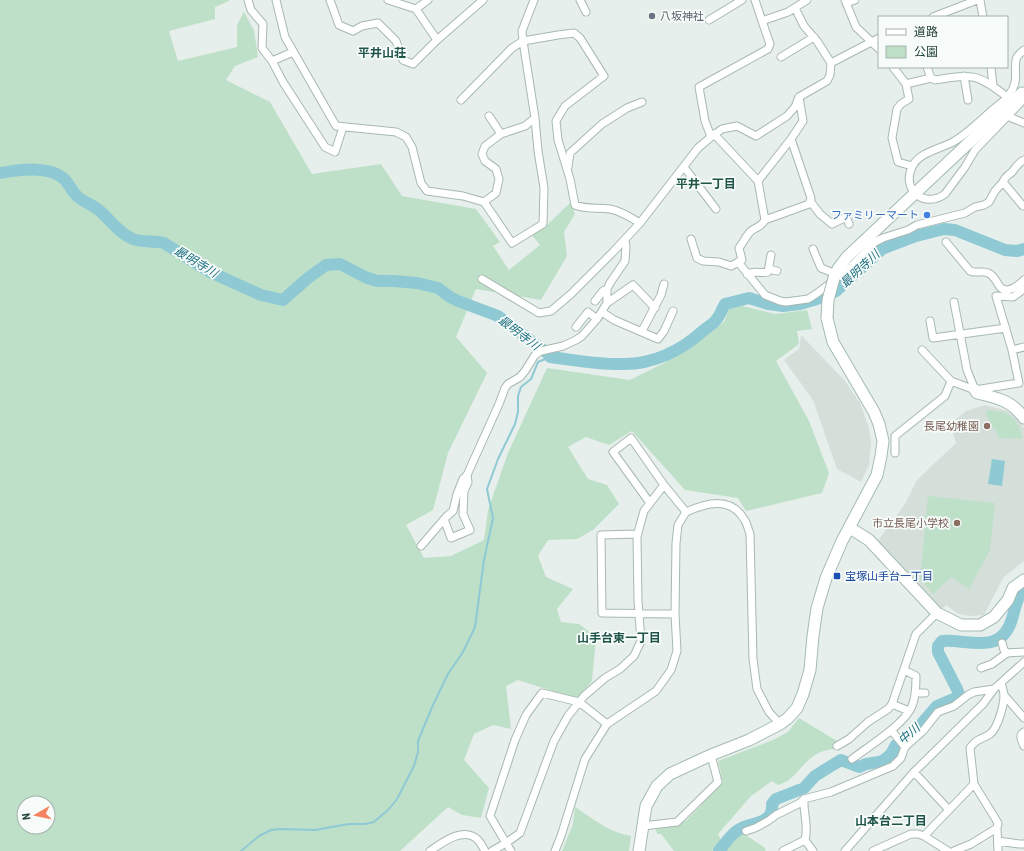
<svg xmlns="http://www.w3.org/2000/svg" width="1024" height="851" viewBox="0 0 1024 851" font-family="'Roboto Condensed','Noto Sans JP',sans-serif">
	<rect width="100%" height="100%" fill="#e6efeb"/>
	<path fill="#d4dfda" d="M801,335L845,381L860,403L869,428L871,443L869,465L861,482L837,469L813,400L784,360L799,349Z
		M985,405L1008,411L1018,418L1024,428V561L1003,578L984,615L969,616L958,614L946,605L942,609L877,542L905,504L917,480L956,443L950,424L966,411Z"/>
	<path fill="#bfe0c8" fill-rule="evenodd" d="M0,0H229V1L215,7V19L169,31L178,61L237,47V25L244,12L254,30L258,57L235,66L226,80L270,102L312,174L381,164L402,196L476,209L500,242L493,246L509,270L540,245L531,234L548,224L571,202L575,214L564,232L567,256L541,300L476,289L456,337L487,373L448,453L433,510L406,525L424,558L451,556L484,540L488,510L508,453L547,368L630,380L664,363L724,322L729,309L735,304L775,314L807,310L812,329L797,331L799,344L776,361L809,421L829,473L822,493L746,511L738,498L685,490L632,431L609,445L586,437L568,447L588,479L607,485L619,504L593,530L577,539L548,540L538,556L546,577L573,589L557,609L561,622L579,624L596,637L592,681L577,699L518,680L506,686L511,729L493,725L474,734L464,760L489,788L481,818L462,815L448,807L400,851H0ZM24,803H48V827H24Z
		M987,410C992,411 1001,411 1006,413C1015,418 1022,428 1022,439L999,438L995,429H993L986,414Z
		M928,496L995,503L990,550L969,589L951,577L933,594L920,579Z
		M799,718L837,741L834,749C809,752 806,765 790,779C787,782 782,783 778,785L772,781L751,796L718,834L722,842L712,851H674L661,834H657L656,829L675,826L687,820L723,782L718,761L773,740L788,732Z
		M575,807C592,818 610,833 631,836L629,851H562L573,824Z
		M737,834H744L764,847L766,851H724Z"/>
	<path fill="#8ec9d4" d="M992,459L1005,461L1002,486L988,484Z"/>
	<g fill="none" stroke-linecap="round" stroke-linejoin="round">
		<path stroke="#8ec9d4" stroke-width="2" d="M241,851L259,836L271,830L280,829L315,830L349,824H365L374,822L389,809L397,799L414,766L418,752V741L433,705L448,674L463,652L475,627L484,560L493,518L487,489L498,459L515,424L518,412V396L521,387L531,379L538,362L550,357"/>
		<path stroke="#8ec9d4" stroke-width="12" d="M0,173C18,170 47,165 63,178C69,183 72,192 78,197C85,203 94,205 101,212C111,221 120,234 133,239C143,243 154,240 164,243L210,272L261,295L283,300L308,278L326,265L340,264L365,277L377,281H394L417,283L438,288L450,297L458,301L498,316L547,353L550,357C575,360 599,365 624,364C654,364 682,350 704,330C708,327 713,324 716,320C720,316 722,309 725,304L749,298L768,304L783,306L800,304L817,299L836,291L882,249L916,236L944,229L955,230L1005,250L1017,251L1024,249
			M719,851C725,844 730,835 738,830C750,822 774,825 772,804L776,799L804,788L815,776L831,766L841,760L859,767L866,764L879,762L884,760L891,754L896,745L918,728L937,706L956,698L959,695L957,689L938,652V646L942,641C969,639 1001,656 1012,619C1015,609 1017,596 1024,588"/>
		<g stroke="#a8b8b2" stroke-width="9">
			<path id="street" d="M248,0L251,10L263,24L262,48L272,61L283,82L325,147L335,152L343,127
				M276,0L285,37L336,126L396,132L406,137L412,147L421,183L427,191L463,196L484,202L512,243L543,224L544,188L538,151L535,118L523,41L512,48L461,100
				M330,0L339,25L353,31L362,26L378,23L396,41L403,60L413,64L437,40L483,0
				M388,0L416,9L428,0
				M534,0L522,31L523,41L558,35L574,33L580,38L604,76L565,106L556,121L558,140L570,179L575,205C587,210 598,207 610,209C621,211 630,217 640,223
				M580,0L586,12
				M755,0L762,21L788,12L807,0
				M845,0L856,27L879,49
				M980,0L983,17
				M846,3L855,0
				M795,8L804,26L817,41L831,63
				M416,9L437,40
				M933,17L977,0
				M709,20L742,0
				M1024,50C1022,52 1019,54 1017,57C1012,67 1021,80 1009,95C1005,101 997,106 991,111C979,122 967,134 953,142C940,149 919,152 912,167C901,190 925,209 945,194L965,167L975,150L1024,99
				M781,57L814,37
				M272,61L293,52
				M893,67L906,84L909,99L901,104L897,109L892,138L898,162L912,166
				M927,67L931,78L935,80C972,74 977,73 1007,97
				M991,67L993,86
				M964,76L968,100
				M906,84L931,78
				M489,116L501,134
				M1007,116L1024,123
				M711,137L705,121L699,87L768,49L770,44L762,21
				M568,167L570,153L602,124L627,108L642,102
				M684,167L716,209
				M758,181L791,139L803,121L799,97
				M1003,182C1005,176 1008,176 1012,172C1016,167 1018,163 1024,160
				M810,201L820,214L832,224L846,217L849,224
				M484,202L496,193L499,179L496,169L485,161L482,154L485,146L501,134L525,126L535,118
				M765,220L809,204L811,198L791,139
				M691,239L697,258L703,261L719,262L731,266L742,260L739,248C743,243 746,236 750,232C756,226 761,228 765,220L758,181L714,134
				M946,242L970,271C976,274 982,270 988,273C995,276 996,282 1000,287C1007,295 1019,285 1024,280
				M813,249L821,268L836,274
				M738,262L765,295L780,301L786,302L808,299L816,294L848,270L875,242L883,238L908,230L917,225L965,213L975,207L984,205L989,202L995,191L1003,182L1023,206
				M769,269L777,271
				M747,274C756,270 760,274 768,272L771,255
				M482,279L539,313L551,311L571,294L613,252L640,223L698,148L711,137L722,129L737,126L756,136L787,116L795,107L799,97L827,81L830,75L831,63L879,38
				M595,301L603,291L607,289
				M954,302L967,370L975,390
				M607,303L633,285L655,308
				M602,312L614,320L658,339L664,331L673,311
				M930,321L933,338L1006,328
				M576,327L588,312L597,319
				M642,331L661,295L664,284
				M922,350L951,381L975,390L1019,383L1012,350L1024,347
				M1012,350L996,296L1013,297L1024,289
				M895,453V436L945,396L951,381
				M686,512C706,503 730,496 744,519C747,523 748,529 750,534L753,659L757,689L769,712L780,724
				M444,519L451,538L470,530L463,514L464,491L468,482L467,475
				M638,534L601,535L602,613L675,614
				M421,546L446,517L453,511L457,494L463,479L467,475L499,404L505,388L508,384L520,377L525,371L535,355L541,351L563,346L576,340L582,336L597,319L607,303V289L610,283L625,261L626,247L625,240
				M1002,643L1004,650L1007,653L1024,652
				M981,668L992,664L1007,653
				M915,693H925
				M1004,695L1024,718
				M892,704L909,711
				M607,724L656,691L671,670L677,651L675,614L676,543L678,525L686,512L664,485
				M891,730L905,747
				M1024,732C1018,736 1022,741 1024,746
				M837,746L849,739L868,722L888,709L892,704L916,634L937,613
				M852,759C868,747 905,724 912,706C916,697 916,686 916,676L904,670
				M914,772L949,810
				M643,826L677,822L718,782L711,755
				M997,828L998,823L974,784L970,748C977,738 981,740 990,734C998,728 1004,705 1004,695C1004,691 1002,687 1001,683
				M746,831L755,828L768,821L776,815L800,803L804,799L831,792L893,766L901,758L905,747L923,731L938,712L954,706L968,695L974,692L994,689
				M805,840L813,851
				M998,841L1019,844H1024
				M430,851C443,842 464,826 478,840C481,843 483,848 485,851
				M492,851L506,843L511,851
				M555,851L561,836L585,759L607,724L579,702L542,693L526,715L515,740L490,816L506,843L520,833L554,741L568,716L584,696L605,678L620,669L634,656L641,641L638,601L637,536L644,511L664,485L631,438L613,452L650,503
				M783,851L805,840C809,825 803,814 804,799
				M845,851L914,772L983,704L994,689L1024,662
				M873,851L911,834H918L924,836
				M948,851L924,836L974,784
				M954,851L971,844L997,828L998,851"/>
		</g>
		<g stroke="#a4bbb3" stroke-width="13">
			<path id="secondary" d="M834,278L838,269L847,257L1022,93
				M975,390L977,393C997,398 1011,400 1024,418
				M850,528L869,540L937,613L961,625H980L994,617L1008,600L1013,588L1024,580
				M639,851L646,806L657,786L670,774L711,755L749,740L780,724L788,718L797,708L803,694L810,670L813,636L817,608L826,578L842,541L877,475L881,456L883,441L879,424L874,412L833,342L827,318"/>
		</g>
		<use href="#street" stroke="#fff" stroke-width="7"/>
		<use href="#secondary" stroke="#fff" stroke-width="11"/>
		<g stroke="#a4bbb3" stroke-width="13" stroke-linecap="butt">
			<path id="secondary-bridge" d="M827,318L828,300L834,278"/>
		</g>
		<use href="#secondary-bridge" stroke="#fff" stroke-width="11"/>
	</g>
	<circle fill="#6b7280" stroke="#f7fbf9" stroke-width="1.5" cx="652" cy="16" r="4"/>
	<circle fill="#3f7fe0" stroke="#f7fbf9" stroke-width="1.5" cx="927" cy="215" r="4"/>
	<g fill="#8d6e63" stroke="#f7fbf9" stroke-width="1.5">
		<circle cx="987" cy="426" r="4"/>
		<circle cx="957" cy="523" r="4"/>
	</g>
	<rect fill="#1a4fb4" stroke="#f7fbf9" stroke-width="1.5" x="833" y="572" width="8" height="8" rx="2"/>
	<g text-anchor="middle" stroke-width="3.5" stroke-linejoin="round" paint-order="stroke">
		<g font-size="11" fill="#5b616d" stroke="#f7fbf9" text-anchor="start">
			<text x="660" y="20">八坂神社</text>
		</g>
		<g font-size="11" fill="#366cbe" stroke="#f7fbf9" text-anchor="end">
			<text x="919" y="219">ファミリーマート</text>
		</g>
		<g font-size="11" fill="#785e54" stroke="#f7fbf9" text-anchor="end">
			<text x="979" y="430">長尾幼稚園</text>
			<text x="949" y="527">市立長尾小学校</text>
		</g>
		<g font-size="11" fill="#164399" stroke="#f7fbf9" text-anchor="start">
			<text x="845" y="580">宝塚山手台一丁目</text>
		</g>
		<g font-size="12" font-weight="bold" fill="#1f5548" stroke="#f7fbf9">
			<text x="382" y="57">平井山荘</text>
			<text x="706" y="188">平井一丁目</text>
			<text x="619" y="642">山手台東一丁目</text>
			<text x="891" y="825">山本台二丁目</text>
		</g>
		<g font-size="12" font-style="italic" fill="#1c6f80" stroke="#f7fbf9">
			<text transform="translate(196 262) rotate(31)" y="4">最明寺川</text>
			<text transform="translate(860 269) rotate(-43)" y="4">最明寺川</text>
			<text transform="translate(519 333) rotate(37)" y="4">最明寺川</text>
			<text transform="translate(909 734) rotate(-41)" y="4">中川</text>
		</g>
	</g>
	<rect x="878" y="16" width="130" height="52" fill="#f7fbf9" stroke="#a3b1ad"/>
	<rect x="886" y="29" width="20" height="6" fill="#ffffff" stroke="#a3b1ad"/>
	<text x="914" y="36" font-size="12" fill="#24423a">道路</text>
	<rect x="886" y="46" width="20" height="12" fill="#bfe0c8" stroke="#a3b1ad"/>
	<text x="914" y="56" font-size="12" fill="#24423a">公園</text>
	<g transform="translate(36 815) rotate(261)"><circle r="19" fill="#f7fbf9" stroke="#a3b1ad"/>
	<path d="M0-3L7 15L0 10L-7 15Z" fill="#f4845f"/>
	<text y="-6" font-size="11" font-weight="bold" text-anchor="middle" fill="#24423a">N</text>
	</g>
</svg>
